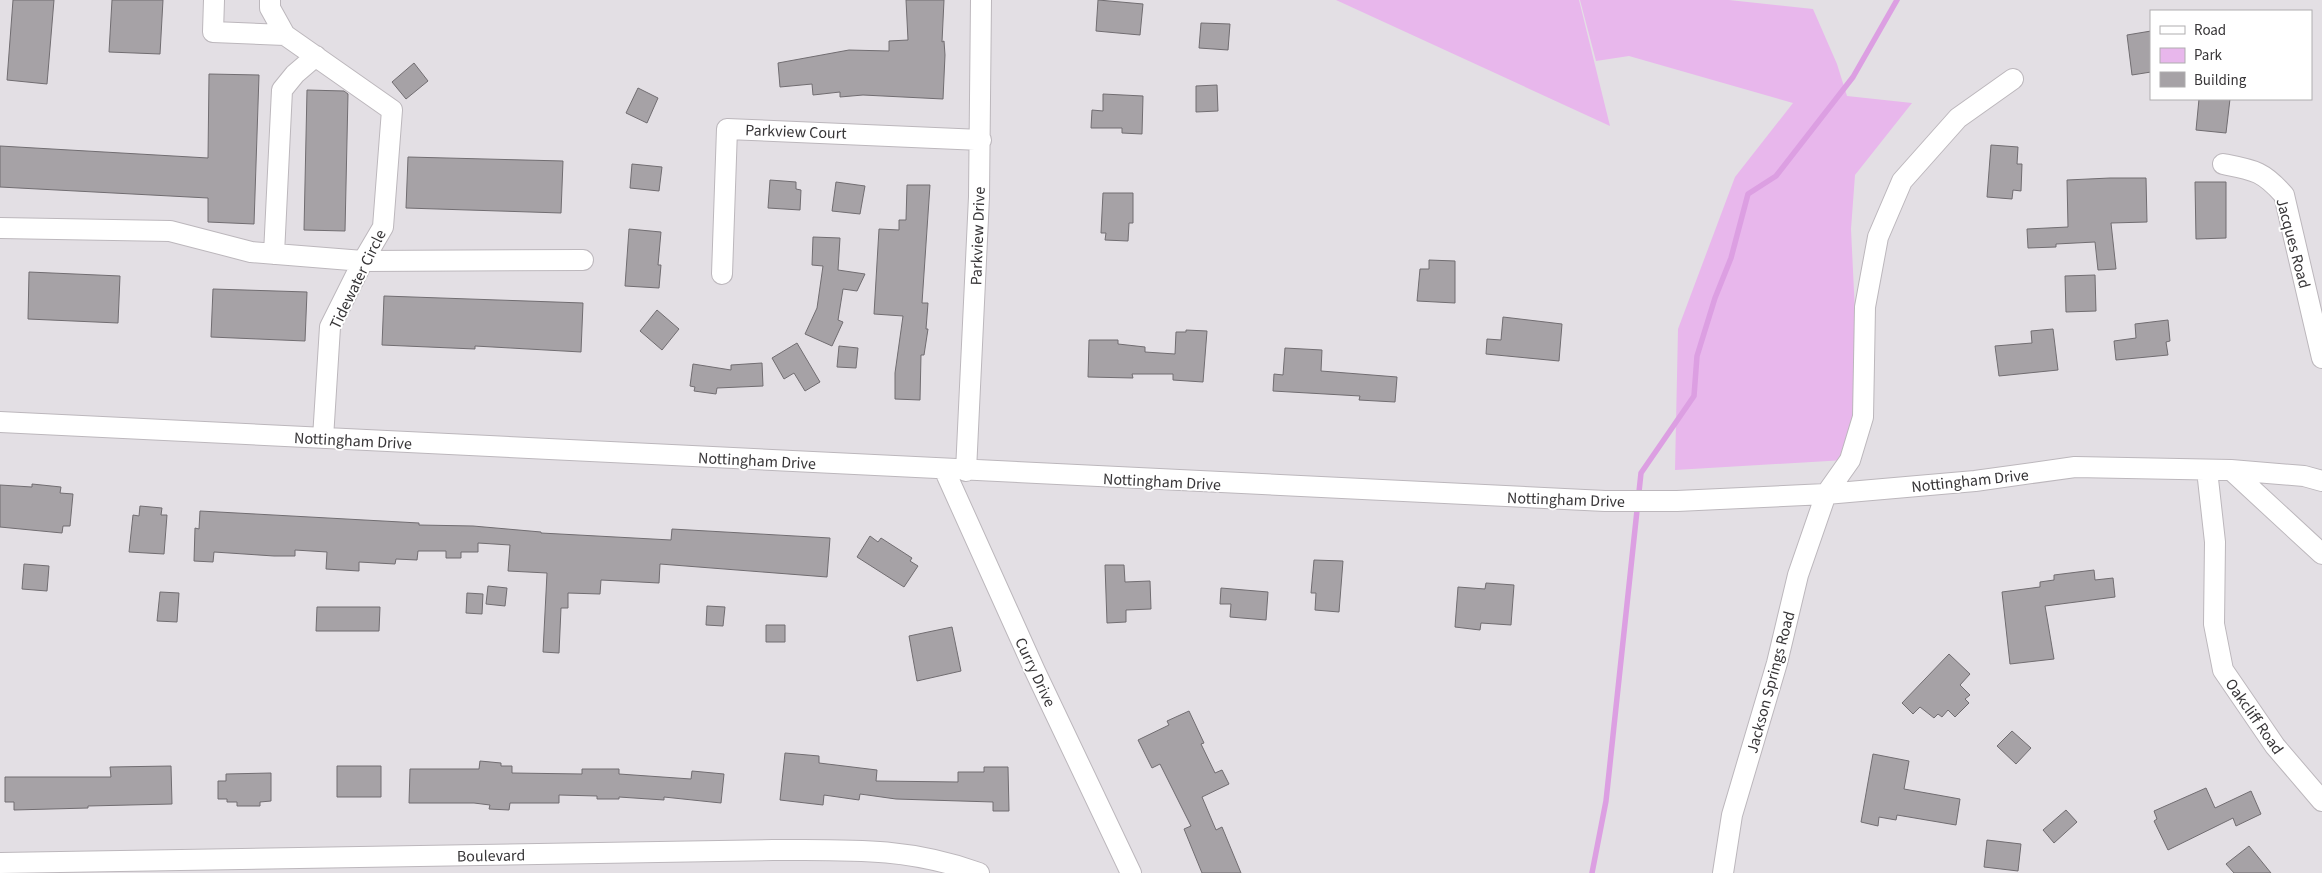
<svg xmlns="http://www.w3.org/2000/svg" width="2322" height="873" viewBox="0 0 2322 873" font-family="'Source Sans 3',sans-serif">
	<rect width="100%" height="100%" fill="#e3dfe4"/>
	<path fill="#e8b7ec" d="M1336,0H1579L1610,126Z
		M1580,0H1729L1813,9L1837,64L1847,96L1912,103L1855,175L1851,229L1862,459L1675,470L1678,329L1735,177L1793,103L1629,56L1596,61Z"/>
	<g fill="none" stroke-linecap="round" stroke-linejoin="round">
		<path stroke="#dc9fe2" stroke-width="5.5" d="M1592,873L1606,801L1641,473L1694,396L1697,356L1715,298L1731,258L1748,194L1776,176L1853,77L1897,0"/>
	</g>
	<path fill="#a6a2a6" stroke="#716d71" d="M13,0H54L47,84L7,80Z
		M112,0H163L160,54L109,52Z
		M906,0H944L942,42L944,41L945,55L943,99L863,95L840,97V92L813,95L812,84L780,87L778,63L849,50L889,51V41L908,40Z
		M1098,0L1143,4L1140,35L1096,31Z
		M1201,23L1230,24L1228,50L1199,48Z
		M2151,31V72L2132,75L2127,35Z
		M414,63L428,81L406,99L392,82Z
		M209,74L259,75L254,224L208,222V198L0,187V146L208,158Z
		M1217,85L1218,111L1196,112V86Z
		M638,88L658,98L647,123L626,113Z
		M307,90L344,91L348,94L345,231L304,230Z
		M1103,94L1143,96L1142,134L1122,133V128H1091L1092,110L1103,111Z
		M2199,99H2230L2226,133L2196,130Z
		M1991,145L2018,147L2017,164H2022L2021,191L2013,190L2012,199L1987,197Z
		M408,157L563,161L561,213L406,208Z
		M632,164L662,167L659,191L630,188Z
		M2110,178H2146L2147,222L2111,223L2116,269L2098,270L2095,242L2056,244V247L2028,248L2027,229L2068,227L2067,180Z
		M770,180L796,182V189L801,190L800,210L768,208Z
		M836,182L865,186L860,214L832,211Z
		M2195,182H2226V238L2196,239Z
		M907,185H930L922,303H928L926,329H928L924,355H921L920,400L895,399V373L903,316L874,314L879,229L899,230V220H906Z
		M1103,193H1133V223H1129L1128,241L1105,240L1106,233H1101Z
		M629,229L661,232L658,265H661L659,288L625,286Z
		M813,237L840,238L838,270L865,274L857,291L843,289L838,320L843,322L832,346L805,334L817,308L823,266L812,265Z
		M1429,260L1455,261V303L1417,301L1420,269H1429Z
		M29,272L120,276L118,323L28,319Z
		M2095,275L2096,311L2066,312L2065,276Z
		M213,289L307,292L305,341L211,337Z
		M384,296L583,303L581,352L475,346V349L382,345Z
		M657,310L679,329L662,350L640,331Z
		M1503,317L1562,324L1559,361L1486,354L1487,339L1501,340Z
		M2168,320L2170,341L2166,342L2168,355L2116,360L2114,341L2136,338L2135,324Z
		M2053,329L2058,370L1999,376L1995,346L2032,343L2031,331Z
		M1186,330L1207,331L1203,382L1173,380V374H1132L1133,378L1088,377L1089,340H1118V344L1145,347V352L1175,354L1176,332H1186Z
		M797,343L820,382L805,391L794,373L784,379L772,358Z
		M839,346L858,348L856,368L837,367Z
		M1285,348L1322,350L1321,371L1397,377L1395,402L1359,400L1360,396L1273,391L1274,374L1283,375Z
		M762,363L763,386L717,388L716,394L694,391L695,387L690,386L693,364L731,370V365Z
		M32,484L61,487L60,493L73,494L70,526H63L62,533L0,527V485L32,487Z
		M140,506L162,508L161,515H167L164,554L129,552L133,515L139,516Z
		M200,511L419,523V525L473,526L541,532V533L671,540L672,529L830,538L827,577L660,564L659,583L601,580L600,594L568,593V608H561L559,653L543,652L547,573L508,571L510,545L478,543V552H461V558H446V551H418L417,560L396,559L395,564L359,562V571L326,569L327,552L295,550V556H274L214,552L213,562L194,561L195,528L199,529Z
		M870,536L878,542L881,538L912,558L910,561L918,566L904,587L857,557Z
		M1314,560L1343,561L1339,612L1315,610L1316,593H1311Z
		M24,564L49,566L47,591L22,589Z
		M1105,565H1124L1125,582L1150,581L1151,609L1126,610V622L1107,623Z
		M2094,570L2095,580L2113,578L2115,597L2045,606L2054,659L2010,664L2002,592L2040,587V582L2054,580V575Z
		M1486,583L1514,585L1511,625L1481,623L1480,630L1455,627L1458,587L1485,589Z
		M488,586L507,588L505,606L486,604Z
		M1221,588L1268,592L1266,620L1230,617L1231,604H1220Z
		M160,592L179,593L177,622L157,621Z
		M467,593L483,594L482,614L466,613Z
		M707,606L725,607L723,626L706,625Z
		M317,607H380L379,631H316Z
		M766,625H785V642H766Z
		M952,627L961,671L917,681L909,636Z
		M1949,654L1970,674L1960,685L1970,695L1965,699L1969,703L1955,717L1948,710L1942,717L1938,714L1934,718L1920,707L1913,714L1902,703Z
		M1189,711L1204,743L1201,744L1215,773L1222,770L1229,784L1202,797L1216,830L1222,827L1241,873H1202L1184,829L1191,826L1160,764L1152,768L1138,740L1169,725L1167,721Z
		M2012,731L2031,748L2016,764L1997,746Z
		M785,753L819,756V763L877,770L876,781L958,782V772H984V767H1008L1009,811H993V802L896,799L860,794L859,800L824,795L823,805L780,800Z
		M1873,754L1909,761L1904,789L1960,799L1956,825L1897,815L1896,820L1879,817L1878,826L1861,822Z
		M480,761L501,763V766H512V773L582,774V769H619V774L691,779L692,771L724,774L721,803L664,797V800L619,797V799H597V796L559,795V803H510L509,810L489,809L490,805L474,803H409L410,769H479Z
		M171,766L172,804L88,806V808L14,810V802H5V777H111L110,767Z
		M337,766H381V797H337Z
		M271,773V801L260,802V806H237V802H227V799H218V781H226V774Z
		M2206,788L2215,808L2251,791L2261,814L2236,826L2233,818L2168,850L2154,821L2157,819L2154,811Z
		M2066,810L2077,822L2054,843L2043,830Z
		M1987,840L2021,844L2018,871L1984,867Z
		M2249,846L2271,873H2234L2226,864Z"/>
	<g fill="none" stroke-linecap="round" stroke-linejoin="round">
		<g stroke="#bcb7bc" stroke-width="22">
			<path id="minor" d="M214,0L213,32L285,35
				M270,0V8L285,35L392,110L383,227L363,261L330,327L323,438
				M2223,164C2254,170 2263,171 2284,195L2322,358
				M0,228L170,231L251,252L363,261L583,260
				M274,254L282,90L295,74L316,56
				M722,274L727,129L981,140
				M0,422L1605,501H1677L1826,494L1975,481L2075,467L2231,470L2304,476L2322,481
				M944,469L1035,671L1131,873
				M2207,470L2215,542L2214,624L2223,670L2275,746L2322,801
				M2231,470L2322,554
				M966,471L979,197L981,0
				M0,863L773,850C848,850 907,847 979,873
				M1723,873L1732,815L1777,663L1798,575L1826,494L1850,460L1863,417L1865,307L1878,237L1902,181L1958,118L2013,79"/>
		</g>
		<use href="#minor" stroke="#fff" stroke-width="20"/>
	</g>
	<g text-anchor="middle" stroke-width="4" stroke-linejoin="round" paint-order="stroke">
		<g font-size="16" fill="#373537" stroke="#fff">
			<text transform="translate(796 131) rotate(2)" y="6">Parkview Court</text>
			<text transform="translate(977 236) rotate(-88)" y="6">Parkview Drive</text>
			<text transform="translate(2294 243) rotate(75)" y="6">Jacques Road</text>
			<text transform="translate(357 279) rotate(-64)" y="6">Tidewater Circle</text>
			<text transform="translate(353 440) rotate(3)" y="6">Nottingham Drive</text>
			<text transform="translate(757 460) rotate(3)" y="6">Nottingham Drive</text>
			<text transform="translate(1970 480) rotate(-6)" y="6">Nottingham Drive</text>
			<text transform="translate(1162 481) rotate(3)" y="6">Nottingham Drive</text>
			<text transform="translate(1566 499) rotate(2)" y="6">Nottingham Drive</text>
			<text transform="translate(1036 672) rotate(65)" y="6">Curry Drive</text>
			<text transform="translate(1770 682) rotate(-75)" y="6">Jackson Springs Road</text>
			<text transform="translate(2255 716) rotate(55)" y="6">Oakcliff Road</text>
			<text transform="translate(491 855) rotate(-1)" y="6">Boulevard</text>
		</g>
	</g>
	<rect x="2150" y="10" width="162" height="90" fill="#ffffff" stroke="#afaeaf"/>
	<rect x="2160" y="26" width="25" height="8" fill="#ffffff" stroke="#afaeaf"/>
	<text x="2194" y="35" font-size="15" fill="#373537">Road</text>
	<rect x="2160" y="48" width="25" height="15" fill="#e8b7ec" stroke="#afaeaf"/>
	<text x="2194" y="60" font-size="15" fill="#373537">Park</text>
	<rect x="2160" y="72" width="25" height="15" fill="#a6a2a6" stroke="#afaeaf"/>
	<text x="2194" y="85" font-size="15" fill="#373537">Building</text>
</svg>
